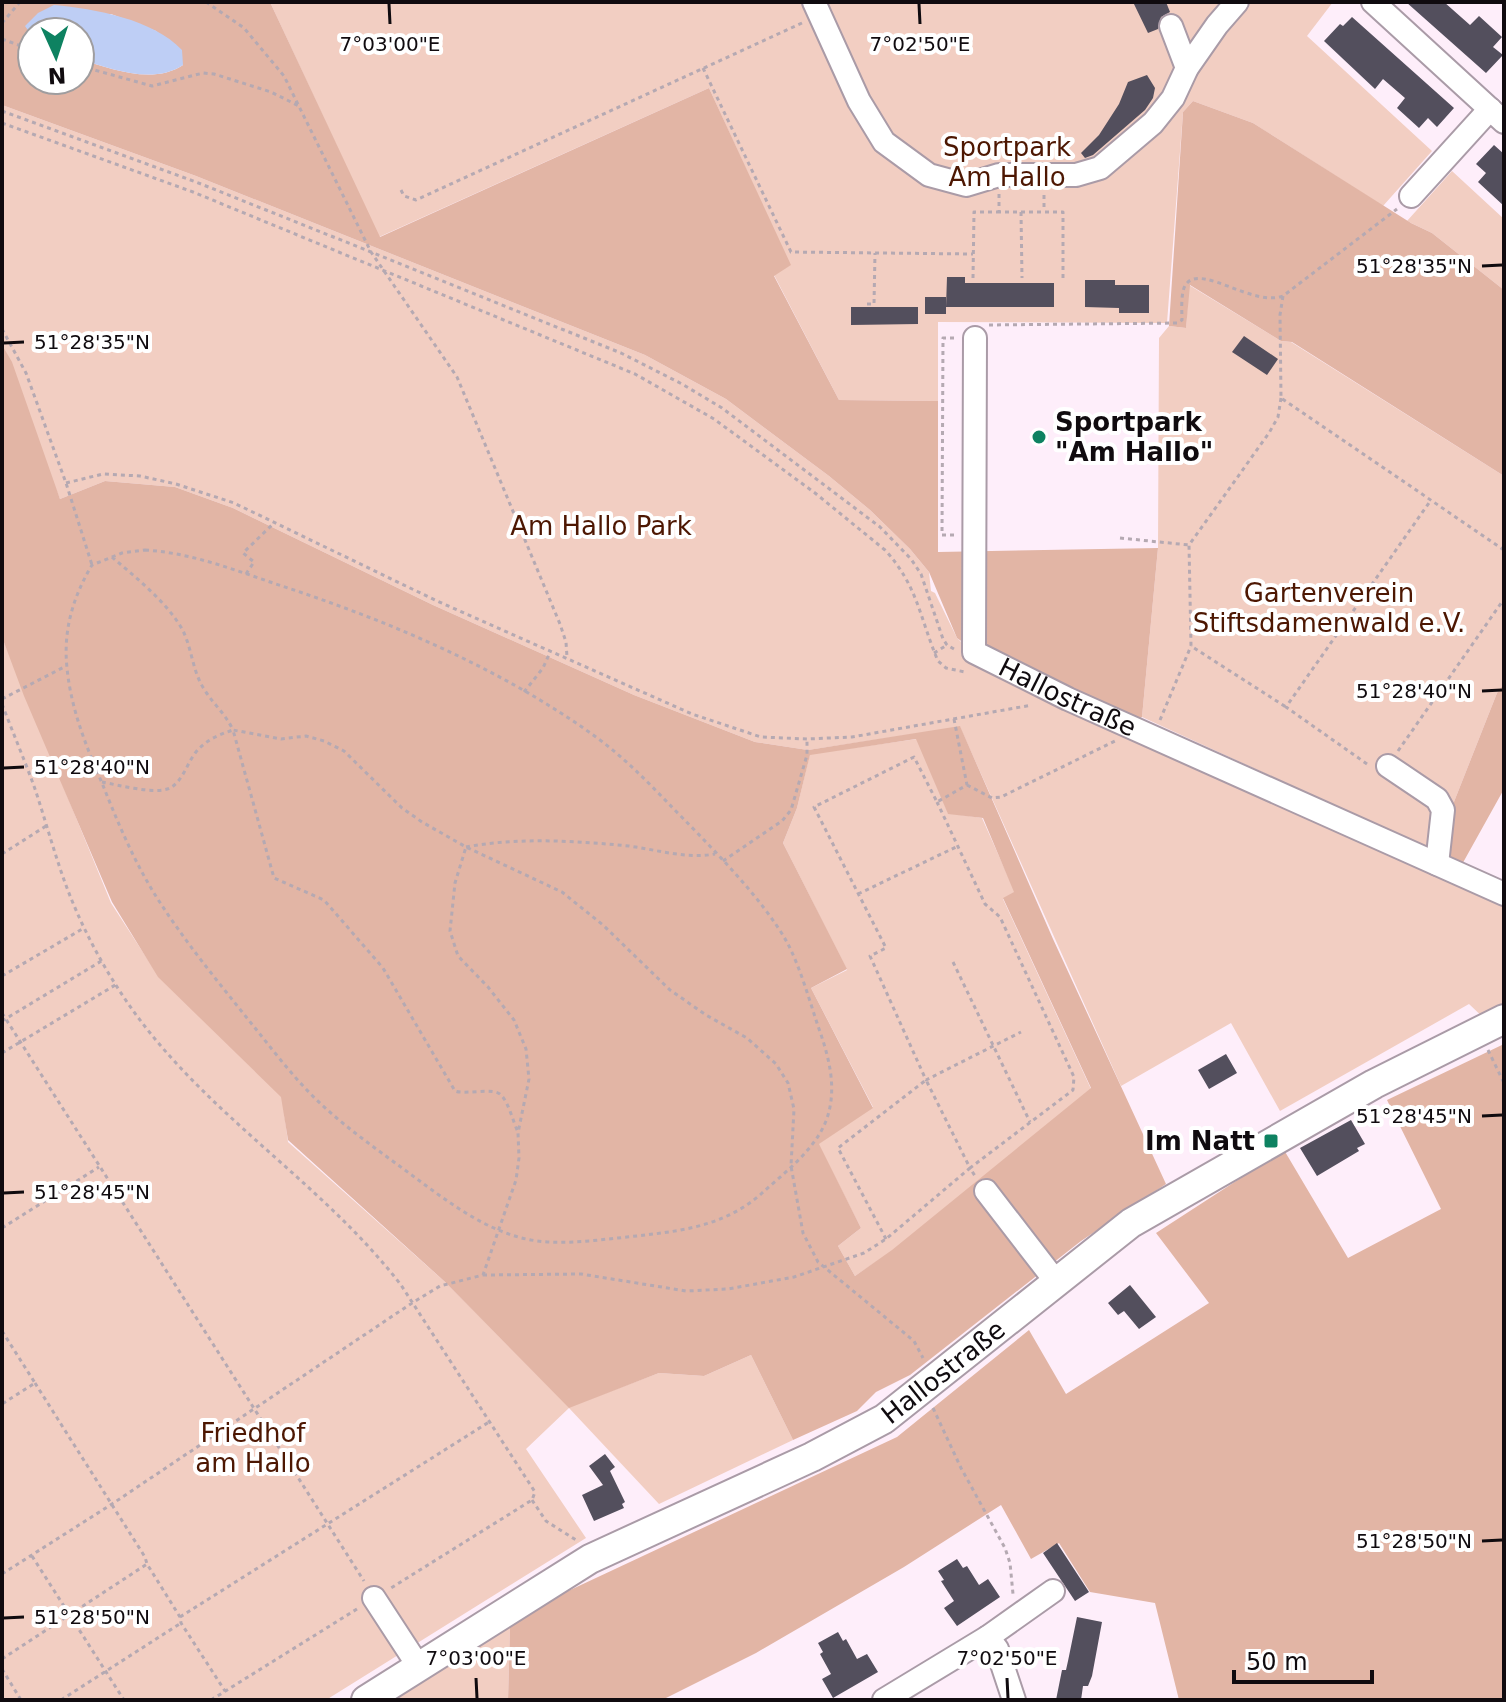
<svg xmlns="http://www.w3.org/2000/svg" width="1506" height="1702" viewBox="0 0 1506 1702" font-family="'DejaVu Sans',sans-serif">
	<rect width="100%" height="100%" fill="#feeefa"/>
	<path fill="#f2cec2" d="M270,2H1333L1307,36L1432,151L1383,206L1253,123L1193,101L1183,112L1167,323L938,322V401L839,400L774,275L790,265L709,88L379,237Z
		M2,105L196,176L645,355L726,399L829,476L870,510L910,549L929,572L931,591L935,593L957,638L974,654L1504,901V1015L1488,1022L1469,1004L1280,1111L1231,1023L1121,1086L960,727L808,750L755,742L634,695L433,605L233,508L175,487L105,481L60,499L2,357Z
		M1452,171L1504,219V290L1432,233L1407,221Z
		M1189,285L1281,341L1291,342L1504,476V683L1497,693L1448,817L1441,860L1406,838L1142,717L1158,548L1159,338L1169,326L1186,328Z
		M2,637L111,903L159,977L282,1097L288,1142L444,1281L569,1407L659,1373L704,1376L751,1355L793,1440L659,1504L569,1408L526,1449L586,1538L326,1700H2Z
		M917,739L948,813L982,818L1015,892L1003,899L1091,1089L892,1251L855,1276L838,1246L861,1228L818,1144L873,1107L811,988L847,970L783,843L797,808L810,754Z
		M510,1626L508,1700H393Z"/>
	<path fill="#e2b5a5" fill-rule="evenodd" d="M2,2H270L380,237L709,88L791,265L774,276L839,400L938,401V552L1158,548L1142,717L1132,724L972,649L957,638L929,572L910,549L870,510L829,476L726,399L645,355L196,176L2,105ZM111,14L156,31L183,65C153,85 111,69 80,59V80H32V36L26,26Z
		M1193,101L1253,123L1411,223L1432,233L1504,290V476L1292,342L1281,341L1190,285L1186,328L1169,326L1183,112Z
		M2,345L12,362L60,499L105,481L175,487L233,508L433,605L634,695L755,742L808,750L960,726L1053,939L1166,1184L1081,1241L910,1375L876,1392L857,1411L793,1440L751,1355L704,1376L659,1373L569,1408L444,1281L288,1140L281,1097L158,977L112,902L24,696L2,637ZM916,739L948,814L983,818L1014,892L1003,898L1091,1088L892,1250L855,1276L838,1246L861,1228L819,1144L873,1108L811,988L847,969L783,843L797,808L810,755Z
		M1504,683V789L1460,868L1441,860L1448,817L1497,693Z
		M1504,1044V1700H1179L1155,1603L1090,1592L1059,1543L1031,1559L1001,1505L904,1567L756,1653L662,1700H508L510,1626L551,1599L897,1437L1029,1330L1066,1394L1209,1303L1156,1233L1284,1150L1348,1258L1441,1209L1387,1100Z"/>
	<path fill="#becef5" d="M54,5C95,9 153,19 182,50L183,65C153,85 111,69 80,59V32H32V36L25,26L38,13Z"/>
	<path fill="#534f5d" d="M1133,2H1166L1170,12L1161,17L1158,29L1148,33Z
		M1406,2H1444L1470,25L1479,16L1502,37L1493,47L1503,55L1486,73Z
		M1352,17L1454,108L1437,127L1428,118L1419,128L1397,108L1405,98L1383,79L1375,89L1324,41L1340,24L1343,26Z
		M1147,75L1155,88L1153,98L1145,110L1093,155L1085,158L1081,153L1099,135L1119,104L1128,82Z
		M1494,145L1504,154V206L1478,182L1486,173L1476,164Z
		M947,277H965V283H1054V307H946Z
		M1085,280H1115V285H1149V313H1119V308L1085,307Z
		M925,297H946V314H925Z
		M851,307H918V324L851,325Z
		M1244,336L1278,359L1267,375L1232,352Z
		M1226,1054L1237,1073L1209,1089L1198,1070Z
		M1351,1120L1365,1144L1357,1148L1359,1151L1317,1176L1300,1148Z
		M1130,1285L1156,1317L1139,1329L1124,1311L1118,1315L1108,1303Z
		M605,1454L615,1467L610,1471L625,1502L622,1504L624,1508L594,1521L582,1495L603,1485L589,1466Z
		M1057,1543L1089,1592L1075,1601L1043,1553Z
		M957,1559L963,1568L967,1566L979,1585L988,1579L1000,1597L957,1626L944,1608L954,1601L941,1581L944,1580L938,1571Z
		M1077,1617L1102,1622L1092,1676L1088,1686H1083L1081,1700H1056L1062,1670H1066L1068,1661Z
		M838,1632L843,1641L846,1639L857,1659L867,1654L878,1672L833,1698L822,1679L831,1674L820,1654L823,1652L818,1643Z"/>
	<g fill="none" stroke-linecap="round" stroke-linejoin="round">
		<g stroke="#aa9ba7" stroke-width="26">
			<g id="minor">
				<path d="M814,2L859,101L884,142L929,175L966,185L999,175H1076L1100,168L1153,123L1173,98L1187,68L1217,25L1237,2"/>
				<path d="M1373,2L1504,122"/>
				<path d="M1171,26L1187,68"/>
				<path d="M1411,196L1490,109"/>
				<path id="s1" d="M975,338L974,652L1068,699L1504,894"/>
				<path d="M1388,766L1437,799L1443,810L1437,864"/>
				<path d="M986,1191L1057,1283"/>
				<path d="M374,1598L419,1667"/>
				<path d="M988,1637L997,1649L1014,1700"/>
				<path d="M884,1700L988,1637L1053,1591"/>
			</g>
		</g>
		<g stroke="#aa9ba7" stroke-width="32">
			<g id="major">
				<path id="s2" d="M366,1700L590,1559L812,1457L884,1419L1131,1223L1374,1084L1504,1019"/>
			</g>
		</g>
		<path stroke="#b5a9b2" stroke-width="3" stroke-dasharray="4 4" stroke-linecap="butt" d="M206,2L244,28L284,76L371,252L457,377L560,624L566,642L567,657
			M2,23L20,2
			M2,39L32,50
			M80,66L152,86L203,73L214,74L271,92L301,107
			M703,68L791,252L973,254
			M2,111L196,182L371,252L621,353L682,384L722,408L880,527L911,559L921,574L943,639L947,645L954,649
			M2,123L193,192L635,374L714,419L815,493L885,550C918,586 920,619 938,661L946,668L965,672
			M401,190L404,196L416,200L802,23
			M999,194V212H1063V278
			M1044,195V211
			M1021,212L1022,278
			M973,278L974,212H999
			M1283,296L1280,315L1281,398L1504,550
			M867,304H874L875,253
			M989,325L1177,323L1182,320C1182,311 1180,290 1187,283C1203,265 1253,307 1283,296L1397,209
			M2,329L26,373L66,483L92,565
			M1281,398L1278,417L1269,433L1189,545L1191,646L1286,707
			M66,483L103,474L140,476L176,484L234,503L437,601L692,714L761,737L807,739L852,737L1032,705
			M954,535H942L943,338H955
			M1120,538L1189,545
			M145,550C193,553 237,571 282,586C391,622 502,669 596,737C622,756 645,779 668,803C705,841 763,898 788,944C801,970 809,999 818,1026C829,1057 838,1089 826,1121C814,1151 784,1173 761,1194C720,1230 670,1232 618,1238C589,1241 560,1245 531,1240C488,1232 451,1204 417,1179C385,1155 351,1132 322,1105C295,1080 273,1050 251,1023C219,983 186,943 159,901C135,864 118,823 102,783C86,746 71,709 67,668C63,630 73,597 92,565L122,553Z
			M112,557C135,577 162,598 179,624C192,643 191,669 204,689C213,704 225,713 233,730L281,739L306,736L324,741L344,751L402,808L422,822L466,847L562,892L603,925L670,990L706,1015L747,1038L776,1064L788,1083L794,1109L791,1166L803,1233L818,1262L914,1341L923,1358
			M246,574L254,562L243,553L274,523
			M934,653L947,645
			M524,692L543,668L551,650
			M2,699L66,666
			M2,704C13,733 25,761 35,789C46,822 55,856 67,888C84,933 109,978 137,1016C213,1119 324,1185 401,1285L535,1492L532,1500L391,1588
			M954,719L967,785L937,802L914,757L814,807L886,948L870,956L926,1080L1021,1032
			M1160,720L1191,646
			M1398,751L1504,599
			M1367,764L1286,707L1431,500
			M102,782C118,785 156,795 170,788C183,781 187,763 196,752C206,740 218,735 233,730L274,878L324,900L383,968L455,1091C466,1095 494,1087 501,1095C509,1103 513,1122 518,1132
			M967,785L992,798L1001,797L1115,741
			M466,847C519,837 576,841 629,846C658,850 686,859 715,854
			M2,854L46,826
			M723,861L782,821L791,810L807,755V739
			M858,894L956,847
			M953,962L1030,1122
			M2,976L84,928
			M2,1013L364,1581
			M2,1021L103,960
			M1488,1050L1504,1083
			M2,1053L117,984
			M2,1228L99,1167
			M886,1239L838,1148L926,1080L970,1168L1073,1090L1074,1077L1000,917L985,904L937,802
			M483,1275L581,1274L686,1291L728,1289L794,1277L864,1253L886,1239L970,1168L975,1176
			M2,1331L35,1383L2,1404
			M35,1383L145,1557L147,1564L180,1617L181,1623L225,1691
			M933,1408L961,1468L1005,1548L1010,1563L1013,1594
			M532,1500L546,1521L576,1540
			M32,1556L124,1700
			M2,1574L112,1504L412,1303L440,1286L483,1275L516,1180L519,1158L518,1133L529,1079L526,1049L514,1020L488,987L458,956L450,931L455,883L466,847
			M180,1617L489,1422
			M2,1659L147,1564
			M2,1669L21,1700
			M61,1700L181,1623
			M211,1700L357,1609"/>
		<use href="#minor" stroke="#fff" stroke-width="22"/>
		<use href="#major" stroke="#fff" stroke-width="28"/>
	</g>
	<path fill="none" stroke="#100b0f" stroke-width="3" d="M389,4L390,24M919,4L920,24M1482,266L1502,265M4,343L24,342M1482,691L1502,690M4,768L24,767M1482,1116L1502,1115M4,1193L24,1192M1482,1541L1502,1540M4,1618L24,1617M476,1678L477,1698M1007,1678L1008,1698"/>
	<g fill="#0e8261" stroke="#fff" stroke-width="3">
		<circle cx="1039" cy="437" r="8"/>
		<rect x="1263" y="1133" width="16" height="16" rx="4"/>
	</g>
	<g text-anchor="middle" stroke-width="8" stroke-linejoin="round" paint-order="stroke">
		<g font-size="26" fill="#4d1702" stroke="#fff">
			<text x="1007" y="156">Sportpark<tspan x="1007" dy="30">Am Hallo</tspan></text>
			<text x="601" y="535">Am Hallo Park</text>
			<text x="1329" y="602">Gartenverein<tspan x="1329" dy="30">Stiftsdamenwald e.V.</tspan></text>
			<text x="253" y="1442">Friedhof<tspan x="253" dy="30">am Hallo</tspan></text>
		</g>
		<g font-size="26" font-weight="bold" fill="#100b0f" stroke="#fff" text-anchor="start">
			<text x="1055" y="431">Sportpark<tspan x="1055" dy="30">"Am Hallo"</tspan></text>
			<text x="1255" y="1150" text-anchor="end">Im Natt</text>
		</g>
		<g font-size="26" fill="#100b0f" stroke="#fff">
			<text dy="9" stroke="none"><textPath href="#s1" startOffset="418">Hallostraße</textPath></text>
			<text dy="9" stroke="none"><textPath href="#s2" startOffset="666">Hallostraße</textPath></text>
		</g>
	</g>
	<g font-size="20" text-anchor="middle" fill="#100b0f" stroke="#fff" stroke-width="8" stroke-linejoin="round" paint-order="stroke">
		<text x="390" y="51">7°03'00"E</text>
		<text x="920" y="51">7°02'50"E</text>
		<text x="1414" y="273">51°28'35"N</text>
		<text x="92" y="349">51°28'35"N</text>
		<text x="1414" y="698">51°28'40"N</text>
		<text x="92" y="774">51°28'40"N</text>
		<text x="1414" y="1123">51°28'45"N</text>
		<text x="92" y="1199">51°28'45"N</text>
		<text x="1414" y="1548">51°28'50"N</text>
		<text x="92" y="1624">51°28'50"N</text>
		<text x="476" y="1665">7°03'00"E</text>
		<text x="1007" y="1665">7°02'50"E</text>
	</g>
	<rect width="1506" height="1702" fill="none" stroke="#100b0f" stroke-width="8"/>
	<g transform="translate(56 56) rotate(177)"><circle r="38" fill="#ffffff" stroke="#9f9d9f" stroke-width="2"/>
	<path d="M0-6L14 30L0 20L-14 30Z" fill="#0e8261"/>
	<text y="-12" font-size="22" font-weight="bold" text-anchor="middle" fill="#100b0f">N</text>
	</g>
	<path d="M1234 1670v12h138v-12" fill="none" stroke="#100b0f" stroke-width="4"/>
	<text x="1246" y="1670" font-size="24" fill="#100b0f" stroke="#ffffff" stroke-width="6" paint-order="stroke">50 m</text>
</svg>
